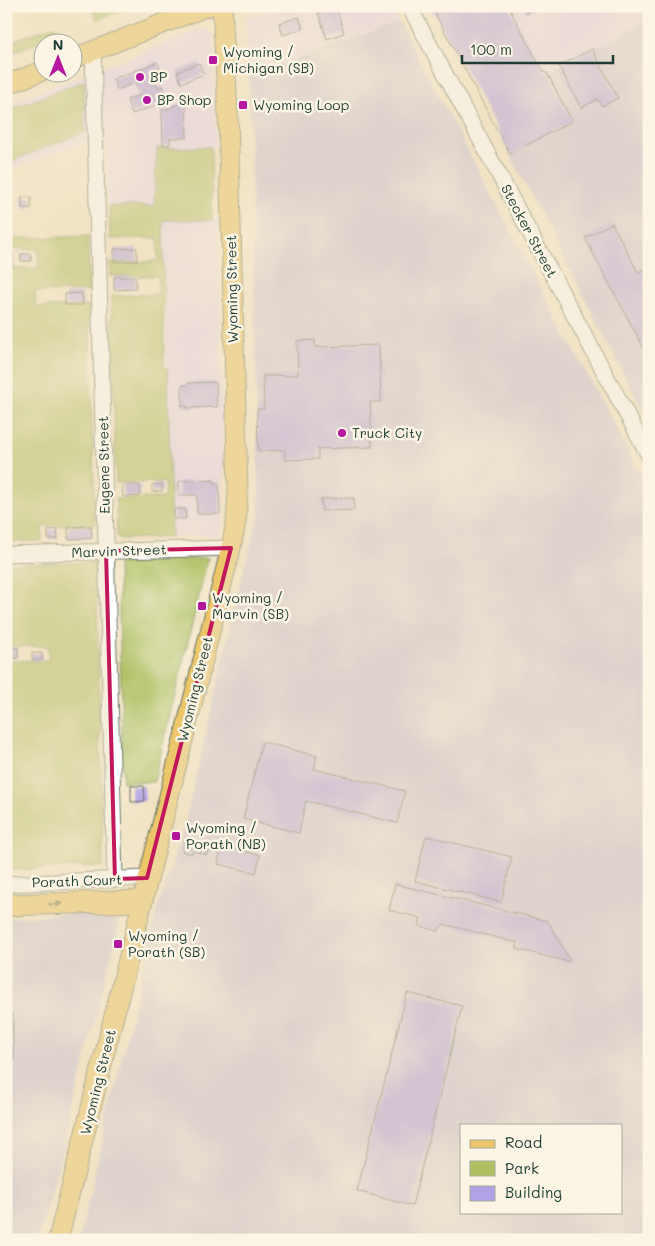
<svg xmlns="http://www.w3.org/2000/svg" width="655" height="1246" viewBox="0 0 655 1246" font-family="Mali,sans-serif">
	<rect width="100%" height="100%" fill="#fcf5e5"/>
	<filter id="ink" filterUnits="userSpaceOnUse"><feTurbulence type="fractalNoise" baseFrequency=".02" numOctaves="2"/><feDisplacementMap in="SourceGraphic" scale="10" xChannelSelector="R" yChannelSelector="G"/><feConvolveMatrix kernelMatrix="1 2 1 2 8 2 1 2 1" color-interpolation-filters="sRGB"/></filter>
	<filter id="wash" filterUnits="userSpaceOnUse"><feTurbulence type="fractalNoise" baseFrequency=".0096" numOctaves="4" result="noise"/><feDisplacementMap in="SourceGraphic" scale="20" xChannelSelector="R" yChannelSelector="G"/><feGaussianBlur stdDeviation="1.12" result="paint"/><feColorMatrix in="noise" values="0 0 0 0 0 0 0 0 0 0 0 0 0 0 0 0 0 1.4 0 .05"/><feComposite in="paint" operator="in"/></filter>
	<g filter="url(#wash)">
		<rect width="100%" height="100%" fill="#f1e2c3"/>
		<path fill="#e5d3f1" d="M279,6H391L399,22L329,46L249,76L246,18Z
			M429,6H649V20L484,105Z
			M205,28L213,35L216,147L157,148L154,206H108L106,135L11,169H6V105Z
			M163,220H218L224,513L220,535L171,537Z"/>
		<path fill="#c7c0d9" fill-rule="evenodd" d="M649,20V422L484,105Z
			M399,22L649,490V1240H79L156,914L184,827L245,565L259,515L249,76ZM461,1125H621V1212H461Z
			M99,909L111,912L117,918L119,925L61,1157L37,1240H6V918L64,914Z"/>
		<path fill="#afc063" stroke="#677e4c" d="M92,6H128V8L97,20Z
			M51,27H56L59,34L6,55V43Z
			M84,81L85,132L12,161L6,162V111Z
			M211,147L212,220H163L164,365L168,370L171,537L120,539L117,536L116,499L164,498L165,482L116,483L111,296L158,294V276H110V263L158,261V238L110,239L109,206H154L157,148Z
			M88,236L89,291L35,292L36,307L89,306L95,525L42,526V541H40L6,542V269L39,268L38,249H6V239Z
			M208,558L154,782H123L118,563L121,561Z
			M96,562L103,866L6,870V661L49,660L48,646L6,647V564Z"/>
		<g id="blocks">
			<path fill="#b1a1e5" d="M316,6H336L344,33L327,39Z
				M431,6H508L544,73H547L572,121L510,154Z
				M523,6H538L526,13Z
				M299,17L303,29L283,35L279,23Z
				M592,49L618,98L602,106L598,99L581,108L559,66Z
				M157,62L162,73L153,76L157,88L163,86L168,101L132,114L127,100L140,95L135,83L117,90L113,79Z
				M199,63L204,74L181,83L177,72Z
				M186,101L187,138H170V145H163L162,111Z
				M22,197H31V208H22Z
				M6,198H11V209H6Z
				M612,223L638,272L649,267V358L585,238Z
				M137,248V261L114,262V249Z
				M6,253H13V265H6Z
				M21,254H31V261H21Z
				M114,277H136V289L114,290Z
				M82,293L83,305H65V294Z
				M315,340V347L379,345L381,402H370L372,447L318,449V459L285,460V450L258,451L257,409H264L263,376L298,375L297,341Z
				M216,382L217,407L187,408V406H182V385H188V383Z
				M214,480V483H219L220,514H197V495H179V481Z
				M162,484V491L152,492V485Z
				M122,485H140V496L123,497Z
				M354,498V510L322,511L321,499Z
				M174,509H185L186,519H174Z
				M91,526L92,538L68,539V530H69V527Z
				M57,529L58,539H48V530Z
				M6,648H18V658L6,659Z
				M32,653H42V660H32Z
				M262,742L317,756L314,769L405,791L397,823L306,801L299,833L243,819Z
				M131,786H144L145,801L131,802Z
				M426,836L512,857L501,902L415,881Z
				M185,839L221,849L222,846L260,855L256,873L218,864L220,854L208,851L207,855L193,851L192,854L182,851Z
				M395,884L548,921L570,961L569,962L517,949L518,943L443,924L438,931L419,926L421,918L389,910Z
				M407,993L462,1006L412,1206L357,1191Z
				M6,1014H12L14,1061H6Z"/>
		</g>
	</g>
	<g filter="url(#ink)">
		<use href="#blocks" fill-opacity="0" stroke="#687766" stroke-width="1"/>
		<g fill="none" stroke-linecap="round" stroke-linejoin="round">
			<g stroke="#687766" stroke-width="17">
				<path id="minor" d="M409,6L649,456
					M93,51L115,879
					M6,554L231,548
					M6,884L147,878"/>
			</g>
			<g stroke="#687766" stroke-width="21">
				<path id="major" d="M72,59L208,6
					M6,85L42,71
					M58,1240L231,548L236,522L238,492L228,113L222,6"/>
			</g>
			<g stroke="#687766" stroke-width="23">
				<path id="highway" d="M6,905L142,901"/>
			</g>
			<use href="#minor" stroke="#fff" stroke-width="15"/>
			<use href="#major" stroke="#ecc669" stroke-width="19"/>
			<use href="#highway" stroke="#ecc669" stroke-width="21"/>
		</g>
		<defs><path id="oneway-solid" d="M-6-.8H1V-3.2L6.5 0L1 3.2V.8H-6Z" transform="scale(1.25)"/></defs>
		<use fill="#7b7b4c" href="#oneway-solid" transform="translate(55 904) rotate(-1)"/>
	</g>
	<path d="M0 0H655V1246H0ZM231,548L147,878L115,879L106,551Z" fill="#f1e2c3" fill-opacity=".55" fill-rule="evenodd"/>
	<path fill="none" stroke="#c2185b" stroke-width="4" stroke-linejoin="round" d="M231,548L147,878L115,879L106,551Z"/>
	<g fill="#b5179e" stroke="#fcf5e5" stroke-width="2">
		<rect x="208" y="55" width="10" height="10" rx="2.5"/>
		<circle cx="140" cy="77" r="5"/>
		<circle cx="147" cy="100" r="5"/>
		<rect x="238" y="100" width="10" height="10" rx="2.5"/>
		<circle cx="342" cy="433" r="5"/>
		<rect x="197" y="601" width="10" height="10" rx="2.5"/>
		<rect x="171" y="831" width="10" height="10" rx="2.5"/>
		<rect x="113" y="939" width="10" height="10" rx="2.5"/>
	</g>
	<g text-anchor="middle" stroke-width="5" stroke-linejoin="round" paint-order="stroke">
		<g font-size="14" fill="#1f3d34" stroke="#fcf5e5" text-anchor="start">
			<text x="223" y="57">Wyoming /<tspan x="223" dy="16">Michigan (SB)</tspan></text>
			<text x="150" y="82">BP</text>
			<text x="157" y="105">BP Shop</text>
			<text x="253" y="110">Wyoming Loop</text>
			<text x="352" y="438">Truck City</text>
			<text x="212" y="603">Wyoming /<tspan x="212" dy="16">Marvin (SB)</tspan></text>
			<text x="186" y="833">Wyoming /<tspan x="186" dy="16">Porath (NB)</tspan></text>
			<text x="128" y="941">Wyoming /<tspan x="128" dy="16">Porath (SB)</tspan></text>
		</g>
		<g font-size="14" fill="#1f3d34" stroke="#fcf5e5">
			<text transform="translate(529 231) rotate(62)" y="5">Stecker Street</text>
			<text transform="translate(232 289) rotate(-91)" y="5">Wyoming Street</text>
			<text transform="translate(104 465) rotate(-91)" y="5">Eugene Street</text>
			<text transform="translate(119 551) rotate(-2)" y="5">Marvin Street</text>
			<text transform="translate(195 689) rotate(-76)" y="5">Wyoming Street</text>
			<text transform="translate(77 881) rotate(-2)" y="5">Porath Court</text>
			<text transform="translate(98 1082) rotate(-76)" y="5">Wyoming Street</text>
		</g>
	</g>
	<rect width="655" height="1246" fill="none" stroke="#fcf5e5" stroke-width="25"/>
	<rect x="460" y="1124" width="162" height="90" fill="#fcf5e5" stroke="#a4ab9e"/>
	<rect x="470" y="1140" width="25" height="8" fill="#ecc669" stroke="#a4ab9e"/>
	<text x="505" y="1148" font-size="15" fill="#1f3d34">Road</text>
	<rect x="470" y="1161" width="25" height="15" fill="#afc063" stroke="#a4ab9e"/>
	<text x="505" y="1174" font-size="15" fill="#1f3d34">Park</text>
	<rect x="470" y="1186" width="25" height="15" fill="#b1a1e5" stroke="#a4ab9e"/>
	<text x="505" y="1198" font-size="15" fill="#1f3d34">Building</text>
	<g transform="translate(58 58)"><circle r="24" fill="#fcf5e5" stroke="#a4ab9e"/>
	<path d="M0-4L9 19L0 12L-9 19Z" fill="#b5179e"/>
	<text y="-8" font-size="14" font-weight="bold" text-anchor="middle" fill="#1f3d34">N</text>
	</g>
	<path d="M462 55v8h151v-8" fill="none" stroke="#1f3d34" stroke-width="2.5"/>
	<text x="470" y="55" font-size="15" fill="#1f3d34" stroke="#fcf5e5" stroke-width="4" paint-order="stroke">100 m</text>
</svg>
